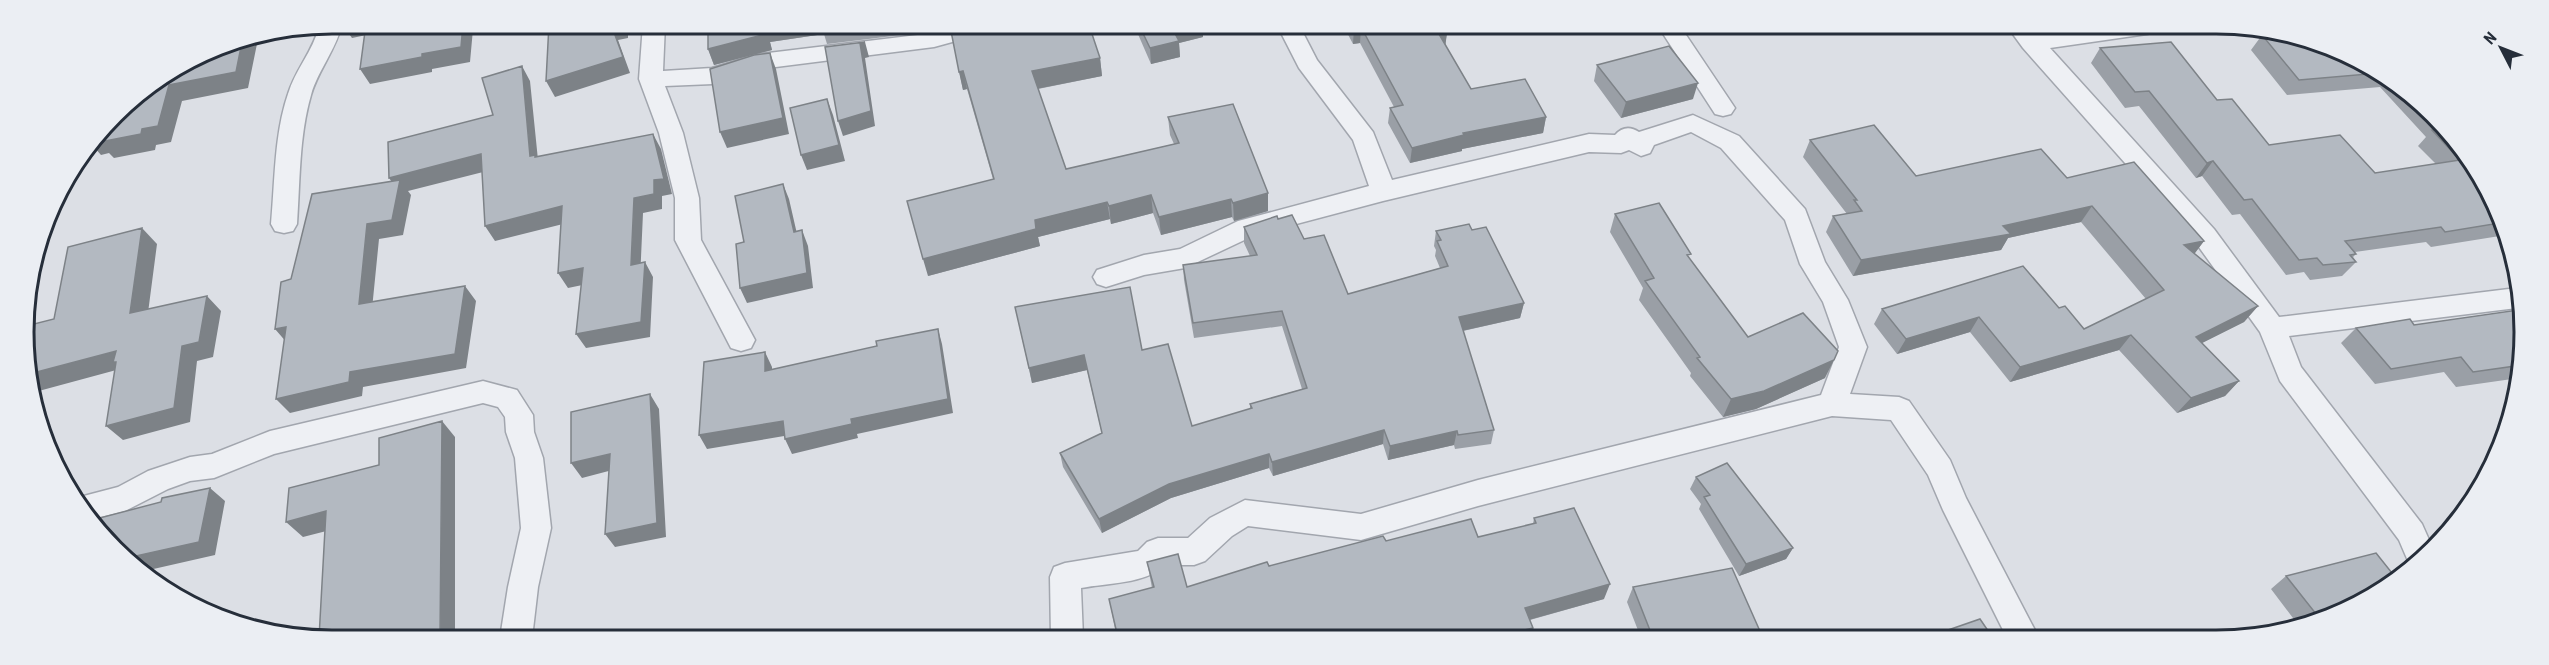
<svg xmlns="http://www.w3.org/2000/svg" width="2549" height="665" viewBox="0 0 2549 665" font-family="'Roboto Condensed',sans-serif">
	<rect width="100%" height="100%" fill="#dcdfe5"/>
	<g fill="none" stroke-linecap="round" stroke-linejoin="round">
		<g stroke="#a2a6ae" stroke-width="3">
			<path id="street" d="M332,24H342C336,50 318,70 311,95C299,136 300,182 297,224L293,231L284,233L275,231L271,224C275,182 274,135 288,94C295,70 313,51 319,27Z
				M643,24H665L663,71L712,68L759,54L934,33L962,25H999L996,30L934,47L760,69L713,84L665,86L683,133L699,198L701,240L755,340L751,348L741,351L731,348L675,240V198L659,133L639,79Z
				M1277,25H1299L1317,60L1373,132L1392,180L1589,134L1615,135C1622,127 1630,126 1639,132L1693,115L1739,136L1805,209L1825,262L1848,300L1867,347L1850,394L1899,397L1909,401L1950,460L1966,498L2039,638H2007L1943,510L1928,475L1891,420L1832,416L1478,506L1361,540L1248,526L1232,536L1205,561L1194,565H1165C1146,584 1107,583 1081,588L1083,638H1051L1050,577L1054,567L1065,563L1138,551L1147,542L1158,538H1188L1210,518L1245,500L1361,514L1478,480L1821,395L1839,347L1823,302L1800,264L1785,220L1721,148L1691,132L1654,145L1650,153L1641,156L1629,150L1621,153L1589,152L1383,201L1255,235L1185,268L1144,275L1106,287L1097,284L1093,277L1097,270L1144,255L1180,249L1238,221L1369,186L1353,140L1299,68Z
				M1658,26H1680L1735,108L1731,114L1723,116L1715,114Z
				M2007,26H2031L2038,35L2097,26L2158,27L2155,32L2147,34L2050,48L2214,229L2279,317L2517,288V308L2289,336L2301,367L2422,524L2434,551L2411,568L2399,540L2280,381L2260,332L2196,243L2023,48Z
				M483,381L517,390L533,415L534,432L543,458L551,528L538,587L532,638H500L508,587L521,528L515,458L506,432L505,417L498,407L483,403L274,454L214,478L190,481L168,489L125,511L88,520L76,498L118,487L148,471L190,457L212,454L270,431Z"/>
		</g>
		<use href="#street" fill="#eef0f4" fill-rule="evenodd"/>
	</g>
	<path fill="#9a9fa6" d="M708,25H982L983,31L1100,58L1102,76L1038,89L1066,169L1174,144L1170,135L1168,117L1268,211L1234,221L1232,217L1161,235L1153,213L1111,224L1110,219L1038,237L1040,246L928,276L993,179L967,89L963,90L950,26L934,31L827,44L824,34L770,42L772,50L714,65L708,49Z
		M1134,25H1253L1203,35V37L1179,43L1180,57L1151,64Z
		M1343,25L1443,26L1447,33L1445,45L1471,89L1546,117L1543,133L1462,149V151L1410,163L1388,123L1390,108L1394,107L1360,43L1353,44Z
		M1491,26H1539L1497,34Z
		M2262,35L2371,66L2461,145L2506,235L2431,247L2426,242L2355,252L2356,254L2353,257L2356,262L2342,276L2310,280L2304,272L2286,275L2240,214L2232,215L2202,176L2196,178L2139,106L2125,108L2091,63L2100,48L2217,100L2269,145L2375,173L2436,164L2418,146L2426,137L2380,87L2287,95L2251,50Z
		M1597,65L1693,99L1621,118L1594,81Z
		M1810,140L1916,176L2067,178L2204,241L2194,254L2258,306L2244,322L2202,343L2239,381L2225,396L2177,413L2119,350L2010,382L1970,332L1897,354L1874,324L1882,309L2059,308L2084,329L2146,299L2081,222L2008,238L2001,250L1853,276L1826,232L1833,216L1847,214L1803,157Z
		M1615,214L1689,259L1748,337L1825,378L1756,409L1723,417L1690,376L1691,373L1639,300L1643,288L1610,232Z
		M1278,219L1304,239L1348,294L1440,268L1435,256L1436,250L1434,246L1436,231L1472,230L1524,303L1520,318L1463,331L1494,430L1491,444L1455,449L1454,445L1388,460L1383,444L1273,476L1269,468L1171,498L1102,533L1063,467L1060,453L1102,434L1087,370L1032,383L1015,307L1142,350L1192,426L1250,409V404L1302,389L1282,326L1194,338L1184,280L1183,265L1250,256L1244,243V227Z
		M2518,310L2522,373V375L2516,376L2512,379L2456,387L2444,372L2375,384L2341,343L2356,328L2414,325Z
		M1696,477L1793,548L1786,559L1739,576L1699,509L1701,504L1690,489Z
		M1534,518L1604,599L1530,620L1533,628L1530,638H1117L1109,599L1152,588L1147,562L1187,587L1269,566L1386,541L1478,537L1533,524Z
		M2286,576L2353,609L2299,626L2271,589Z
		M1633,587L1763,638H1641L1627,602Z"/>
	<path fill="#7d8287" d="M342,24H370L376,33L352,38Z
		M463,24H470L473,29L470,62L432,69V72L370,84L360,69L422,54Z
		M611,24H628V38L618,40L630,73L555,97L546,81Z
		M774,25H823L822,28L824,34L770,42L772,50L714,65L708,49L764,26Z
		M932,25H954L934,31Z
		M1184,25H1253L1203,35V37L1179,43L1180,57L1151,64L1150,48L1172,28Z
		M1498,26H1539L1497,34Z
		M1361,27L1360,43L1353,44L1354,28Z
		M1447,33L1445,48L1439,34Z
		M258,39L248,88L182,101L171,142L156,145L155,150L114,158L109,153L101,155L94,147L102,136L142,129L169,85L242,42Z
		M865,42L869,57L865,58L875,126L843,136L838,121L860,43Z
		M770,53L776,69L789,134L727,148L720,132Z
		M1100,58L1102,76L1036,89L1032,71Z
		M522,66L530,81L538,160L530,156Z
		M963,71L967,89L963,90L959,72Z
		M1698,83L1693,99L1621,118L1626,102Z
		M827,99L833,115L845,161L807,170L801,155Z
		M1546,117L1543,133L1462,149V151L1410,163L1412,148L1463,133Z
		M653,134L661,149L672,194L662,196V209L643,213L640,280L631,265L634,198Z
		M481,154L491,170L408,191L411,195L403,235L379,239L371,319L359,304L367,224L398,190L389,178Z
		M2213,161L2202,176L2196,178L2207,163Z
		M783,184L789,199L800,247L794,232Z
		M1268,193V211L1234,221L1233,203Z
		M1151,195L1153,213L1111,224L1109,206Z
		M1231,199L1232,217L1161,235L1159,217Z
		M1107,202L1110,219L1038,237L1040,246L928,276L923,259L1035,220Z
		M562,206L571,222L495,241L485,226Z
		M2092,206L2081,222L2008,238L2001,250L1853,276L1861,260L2003,226Z
		M142,228L157,244L146,328L130,313Z
		M802,230L808,246L813,288L747,303L740,288Z
		M2204,241L2192,257L2184,245Z
		M645,262L653,277L650,337L586,348L576,334Z
		M583,268L592,283L568,288L558,273Z
		M465,286L476,301L466,368L363,387L362,396L290,413L276,399L350,372Z
		M207,296L221,311L213,357L197,361L190,422L123,440L106,426L182,346Z
		M1524,303L1520,318L1457,332L1459,317Z
		M2258,306L2244,322L2184,352L2196,337Z
		M1979,317L1970,332L1897,354L1906,339Z
		M286,327L288,344L275,329Z
		M938,329L942,344L953,413L857,434L858,438L792,454L785,439L851,419Z
		M2131,335L2119,350L2010,382L2020,367Z
		M116,351L120,369L35,392L33,373Z
		M765,352L772,367V385L765,371Z
		M1084,355L1087,370L1032,383L1029,368Z
		M1834,360L1825,378L1756,409L1723,417L1731,399Z
		M2239,381L2225,396L2177,413L2191,398Z
		M650,394L659,409L666,537L615,547L605,534Z
		M442,421L455,437V638H440Z
		M783,421L790,435L707,449L699,435Z
		M1384,430L1383,444L1273,476L1272,462Z
		M1457,431L1454,445L1388,460L1390,446Z
		M610,454L620,468L582,478L571,463Z
		M1269,454V468L1171,498L1102,533L1099,519L1169,484Z
		M210,488L225,501L215,555L149,570L148,574L131,558V557Z
		M326,511L342,527L303,537L286,522Z
		M1793,548L1786,559L1739,576L1746,564Z
		M1610,584L1604,599L1521,622L1525,608Z
		M1533,628L1530,638H1490Z
		M1427,633L1426,638H1407Z"/>
	<path fill="#b3b9c1" stroke="#7d8287" stroke-width="1.5" d="M366,24H463L461,47L422,54V57L360,69Z
		M549,24H611L623,57L546,81Z
		M708,25H774L764,26L766,34L708,49Z
		M822,25H847L822,28Z
		M953,25H981L982,31L1018,25H1089L1100,58L1032,71L1066,169L1179,143L1168,117L1233,104L1268,193L1233,203L1231,199L1159,217L1151,195L1109,206L1107,202L1035,220L1036,229L923,259L907,201L994,179L963,71L959,72L950,26Z
		M1139,25H1184L1172,28L1179,41L1150,48Z
		M1352,25L1443,26L1447,33L1439,34L1471,89L1525,79L1546,117L1463,133L1464,135L1412,148L1390,108L1403,105L1361,27L1354,28Z
		M2278,34L2371,66L2380,73L2299,80L2262,35Z
		M242,42L236,72L169,85L158,126L142,129L141,134L100,142L101,137L129,101L215,47Z
		M865,42L860,43L871,111L838,121L825,47Z
		M2171,42L2217,100L2232,99L2269,145L2340,135L2375,173L2460,160L2432,130L2443,129L2461,145L2500,223L2445,232L2441,227L2345,241L2356,254L2350,255L2356,262L2323,265L2317,258L2299,260L2252,199L2244,200L2213,161L2207,163L2149,91L2135,92L2100,48Z
		M1669,46L1698,83L1626,102L1597,65Z
		M770,53L783,118L720,132L710,69L754,55Z
		M522,66L530,156L535,155V157L653,134L664,179L654,180V194L634,198L631,265L645,262L641,322L576,334L583,268L558,273L562,206L485,226L481,154L389,178L388,142L493,115L482,78Z
		M827,99L839,145L801,155L790,108Z
		M1874,125L1916,176L2041,149L2067,178L2134,162L2204,241L2184,245L2258,306L2196,337L2239,381L2191,398L2131,335L2020,367L1979,317L1906,339L1882,309L2023,266L2059,308L2065,306L2084,329L2164,290L2092,206L2003,226L2011,234L1861,260L1833,216L1862,211L1854,200H1857L1810,140Z
		M400,180L392,220L367,224L359,304L465,286L455,354L350,372L349,382L276,399L286,327L275,329L281,282L291,279L312,194Z
		M783,184L794,232L802,230L807,273L740,288L736,244L744,242L735,196Z
		M1659,203L1691,254L1687,255L1748,337L1803,313L1838,351L1834,360L1764,391L1731,399L1697,358L1700,357L1645,281L1654,278L1615,214Z
		M1292,215L1304,239L1324,235L1348,294L1448,266L1437,241L1441,240L1436,231L1469,224L1472,230L1486,227L1524,303L1459,317L1494,430L1458,435L1457,431L1390,446L1384,430L1272,462L1269,454L1169,484L1099,519L1060,453L1102,433L1084,355L1029,368L1015,307L1130,287L1142,350L1168,344L1192,426L1252,408L1250,404L1307,388L1282,311L1193,323L1183,265L1257,255L1244,227L1277,216L1278,219Z
		M142,228L130,313L207,296L199,342L182,346L174,408L106,426L116,362H113L116,351L33,373L26,326L54,319L68,247Z
		M2518,310L2522,365L2473,372L2461,357L2391,369L2356,328L2410,319L2414,325Z
		M938,329L948,399L851,419L852,424L785,439L783,421L699,435L704,362L765,352V371L877,346L876,341Z
		M650,394L657,523L605,534L610,454L571,463V412Z
		M442,421L440,638H319L326,511L286,522L289,488L379,465V438Z
		M1727,463L1793,548L1746,564L1704,497L1710,495L1696,477Z
		M210,488L199,542L131,557V558L88,521L161,502L162,498Z
		M1574,508L1610,584L1525,608L1533,628L1490,638H1429L1427,633L1407,638H1118L1109,599L1154,587L1147,562L1178,554L1187,587L1267,562L1269,566L1383,536L1386,541L1471,519L1478,537L1536,523L1534,518Z
		M2376,553L2396,578L2353,609L2320,619L2286,576Z
		M1732,568L1763,638H1653L1633,587Z
		M1980,619L1993,638H1925Z"/>
	<path d="M0 0H2549V665H0ZM332 34H2216A298 298 0 0 1 2514 332V332A298 298 0 0 1 2216 630H332A298 298 0 0 1 34 332V332A298 298 0 0 1 332 34Z" fill="#ebeef3" fill-rule="evenodd"/>
	<path fill="none" stroke="#262e3a" stroke-width="3" d="M332 34H2216A298 298 0 0 1 2514 332V332A298 298 0 0 1 2216 630H332A298 298 0 0 1 34 332V332A298 298 0 0 1 332 34Z"/>
	<g transform="translate(2501 48) rotate(312)" stroke="#ebeef3" stroke-width="4.5" paint-order="stroke">
	<path d="M0-4.5L10 22L0 15L-10 22Z" fill="#262e3a"/>
	<text y="-9" font-size="16" font-weight="bold" text-anchor="middle" fill="#262e3a">N</text>
	</g>
</svg>
